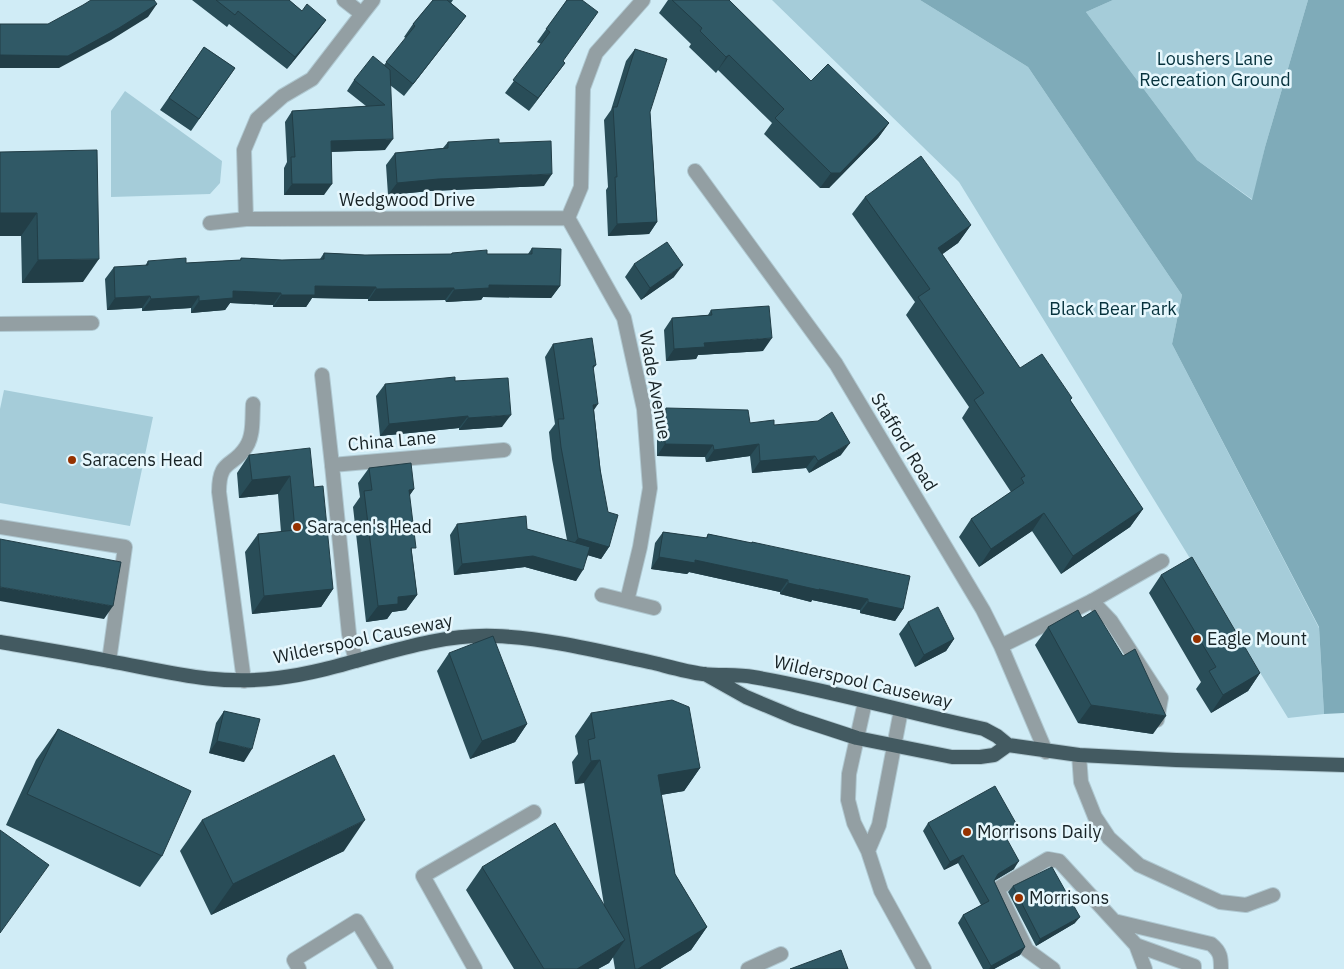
<svg xmlns="http://www.w3.org/2000/svg" width="1344" height="969" viewBox="0 0 1344 969" font-family="'IBM Plex Sans',sans-serif">
	<rect width="100%" height="100%" fill="#d0ecf6"/>
	<path fill="#a5ccd9" d="M772,0H920L1028,67L1182,295L1172,344L1319,628L1324,714L1288,718L959,182Z
		M1113,0H1308L1265,147L1253,200L1197,160L1086,12Z
		M125,91L222,161L220,183L210,194L111,197V111Z
		M4,390L153,417L130,526L0,503V409Z"/>
	<path fill="#7fabb9" d="M920,0H1113L1086,12L1197,160L1252,200L1265,147L1308,0H1344V713L1324,714L1319,627L1172,344L1182,295L1028,67Z"/>
	<g fill="none" stroke-linecap="round" stroke-linejoin="round">
		<g stroke="#afc8d1" stroke-width="16">
			<path id="service" d="M0,324L92,323
				M322,375L332,465
				M0,527L125,547L109,661
				M1092,601L1111,621L1161,698L1157,720
				M244,681L219,492C219,458 233,468 246,447C254,435 252,418 253,404
				M1079,755L1081,782L1095,817L1109,838L1139,865L1220,902L1246,905L1273,895
				M1114,921L1211,944C1221,952 1221,958 1221,969
				M1136,945L1194,966V969
				M299,969L294,960L357,921L386,969
				M475,969L423,876L534,812
				M748,969L781,954
				M1053,969L1027,950L997,889L1048,859L1059,861L1136,945L1145,969"/>
		</g>
		<g stroke="#afc8d1" stroke-width="16">
			<path id="minor" d="M362,14L373,0
				M695,171L836,364L983,610L1001,646L1046,752
				M568,218L624,318L644,409L650,488L640,547L627,601
				M568,218L581,187L583,88L596,53L643,0
				M246,219L244,150L257,119L283,96L312,79L362,14L344,0
				M210,223L246,219L568,218
				M602,595L654,608
				M1001,646L1092,601L1162,561
				M356,661L349,634L332,465L504,450
				M865,702L849,774L848,800L854,823L868,851L881,891L924,969
				M868,851L879,825L901,710"/>
		</g>
		<g stroke="#afc8d1" stroke-width="16">
			<path id="trunk" d="M0,642C36,648 73,654 109,661C169,672 216,686 278,678C352,669 420,633 495,636C548,638 602,652 654,663C670,667 687,672 703,674C720,676 737,674 753,677C831,690 907,713 984,729L997,736L1008,745L1079,755L1176,760L1344,765
				M705,674L746,697L796,718L857,738L952,757H980L994,755L1008,745"/>
		</g>
		<use href="#service" stroke="#939fa3" stroke-width="14"/>
		<use href="#minor" stroke="#939fa3" stroke-width="14"/>
		<use href="#trunk" stroke="#435a61" stroke-width="14"/>
	</g>
	<path fill="#294d58" d="M192,0H289L302,11L326,20L317,32L287,69L229,24L227,27Z
		M433,0H453L451,3L466,16L404,96L390,85L385,150L331,152L324,195H284V168L287,162L285,122L292,111L366,106L347,91L354,80L384,65L406,38L404,37L413,24Z
		M567,0L563,61L565,63L529,111L505,93L541,44L537,42Z
		M668,0H729L811,81L889,123L878,138L829,188H820L764,134L772,123L718,70L716,73L689,47L691,44L659,13Z
		M204,47L235,68L191,131L160,110Z
		M635,49L650,112L657,222L649,234L608,236L606,190L608,187L604,120L611,110L626,61Z
		M448,142L499,143L544,186L430,191L388,195L386,165L395,153L443,148Z
		M0,152L83,282L22,283L21,236H0Z
		M865,197L971,225L958,243L942,254L1020,368L1072,398L1070,400L1143,509L1130,527L1061,574L1032,531L979,567L959,537L971,519L1011,492L962,418L969,407L906,315L915,302L852,214Z
		M532,248L560,286L551,298L483,297L481,300L446,302L445,300L368,301V299L312,298L306,307H273V305L230,303L225,310L191,313V308L142,311V308L107,310L105,279L114,267L145,266L148,261L186,263L240,260L241,258L282,260L320,259L324,253L365,255L451,254L452,253L487,254H528Z
		M634,264L674,277L641,300L625,277Z
		M711,310L763,351L698,355L696,359L666,361L664,330L672,318L708,315Z
		M553,344L596,365L593,369L594,410L609,547L601,559L588,555L576,581L525,567L454,575L450,535L457,524L527,529L567,540L552,459L549,432L555,424L545,357Z
		M455,381L502,427L459,430V428L380,436L376,396L385,384Z
		M666,408L750,423L774,425L841,455L809,473L806,468L752,473L750,456L706,462L705,457L657,456V421Z
		M249,455L314,487L333,589L321,607L252,614L245,552L258,534L281,532L278,494L239,498L237,473Z
		M369,468L414,489L409,496L412,553L417,595L406,610L392,612L387,619L366,622L353,507L360,497L358,483Z
		M663,532L706,538L708,534L751,543L752,542L903,609L895,621L860,613V610L812,600L811,602L780,594V592L689,572L687,574L651,569L655,543Z
		M1161,575L1260,673L1248,691L1211,713L1196,689L1201,682L1149,593Z
		M1082,618L1153,734L1078,723L1035,645L1048,627Z
		M908,622L954,639L946,651L915,667L899,634Z
		M449,653L527,724L515,742L470,759L437,671Z
		M224,711L244,762L209,753L216,723Z
		M591,713L700,768L684,791L661,795L675,874L707,927L691,950L660,969H615L613,957L609,963L598,969H514L466,890L482,867L604,905L584,783L575,784L572,762L578,754L575,736Z
		M58,729L162,856L140,887L6,825L36,760Z
		M202,820L344,851L211,915L180,851Z
		M928,823L1011,833L1005,836L1014,869L994,881L1025,947L1020,955L994,969H983L958,923L963,915L981,905L958,863L944,870L923,831Z
		M1013,886L1075,923L1036,946L1008,892Z"/>
	<path fill="#223e47" d="M157,4L148,17L111,40L59,68H0V55Z
		M466,16L457,28L404,96L413,84Z
		M326,20L317,32L287,69L295,57Z
		M729,55L718,70L716,73L726,57Z
		M565,63L529,111L538,98Z
		M889,123L878,138L829,188H820L831,173Z
		M393,139L385,150L323,152L331,141Z
		M552,174L544,186L430,191L388,195L397,183L438,179Z
		M292,184H332L324,195H284Z
		M0,213H37L21,236H0Z
		M657,222L649,234L608,236L617,224Z
		M971,225L958,243L926,266L938,248Z
		M99,259L83,282L22,283L38,260Z
		M683,265L674,277L641,300L650,288Z
		M489,285L560,286L551,298L483,297L481,300L446,302L454,290Z
		M315,286L376,287L368,299L312,298L306,307H273L281,295Z
		M454,288L445,300L368,301L376,289Z
		M233,291L281,293L273,305L230,303L225,310L191,313L199,301Z
		M150,296L142,308L107,310L115,298Z
		M199,296L191,308L142,311L151,299Z
		M772,338L763,351L698,355L696,359L666,361L674,349L704,343Z
		M598,404L590,416L593,405Z
		M511,415L502,427L459,430L468,418Z
		M468,416L459,428L380,436L389,424Z
		M850,443L841,455L809,473L818,461Z
		M665,444L713,445L705,457L657,456Z
		M759,444L750,456L706,462L714,450Z
		M815,456L806,468L752,473L760,461Z
		M290,476L278,494L239,498L252,480Z
		M414,489L403,505L409,490Z
		M1143,509L1130,527L1061,574L1073,556Z
		M1044,513L1032,531L979,567L991,549Z
		M578,538L609,547L601,559L569,550Z
		M533,556L583,570L576,581L525,567L454,575L462,564Z
		M659,557L695,560L788,580L780,592L689,572L687,574L651,569Z
		M788,583L819,589L868,599L860,610L812,600L811,602L780,594Z
		M0,587L113,606L104,619L0,601Z
		M333,589L321,607L252,614L264,596Z
		M417,595L406,610L392,612L387,619L366,622L378,606L398,597Z
		M868,602L903,609L895,621L860,613Z
		M954,639L946,651L915,667L924,655Z
		M1260,673L1248,691L1211,713L1223,695Z
		M1091,705L1166,716L1153,734L1078,723Z
		M527,724L515,742L470,759L482,741Z
		M217,741L252,749L244,762L209,753Z
		M600,760L584,783L575,784L591,761Z
		M700,768L684,791L642,798L658,775Z
		M365,820L344,851L211,915L233,884Z
		M1017,825L1011,833L997,840L1003,832Z
		M963,855L958,863L944,870L950,862Z
		M1019,861L1014,869L992,882L998,874Z
		M1080,917L1075,923L1036,946L1040,939Z
		M707,927L691,950L660,969H638Z
		M625,940L609,963L598,969H577Z
		M1025,947L1020,955L994,969H989L991,966Z"/>
	<path fill="#305966" stroke="#223e47" d="M91,0H154L157,4L119,28L68,56L0,55V24H48L83,5Z
		M216,0H289L302,11L307,4L326,20L295,57L238,11L235,15Z
		M433,0H447L466,16L413,84L386,62L415,26L413,24Z
		M567,0H582L598,12L563,61L565,63L538,98L513,80L550,32L546,29Z
		M672,0H729L811,81L828,64L889,123L840,173H831L775,118L784,109L729,55L726,57L700,31L702,28Z
		M204,47L235,68L199,119L169,98Z
		M635,49L667,59L650,112L657,222L617,224L615,177H617L613,107H617Z
		M373,56L390,70L393,139L331,141L332,184H292L291,157H295L292,111L385,105L354,80Z
		M499,139V143L551,141L552,174L438,179L397,183L395,153L448,148V142Z
		M97,150L99,259L38,260L37,213H0V152Z
		M921,156L971,225L938,248L1020,368L1042,354L1072,398L1070,400L1143,509L1073,556L1044,513L991,549L971,519L1024,483L1021,478L1025,476L974,400L984,393L918,297L930,289L865,197Z
		M667,242L683,265L650,288L634,264Z
		M532,248L561,249L560,286L489,285V288L454,290V288L376,289V287L315,286V295H281V293L233,291V298L199,301V296L151,299L150,296L115,298L114,267L148,265V261L186,258V263L241,260V258L282,260L324,259V253L365,255L452,254V253L487,250V254H532Z
		M769,306L772,338L704,343L705,347L674,349L672,318L712,315L711,310Z
		M592,338L596,365L593,366L598,404L593,405L600,469L608,512L618,515L609,547L578,538L561,447L558,419H564L553,344Z
		M455,377V381L508,378L511,415L468,418V416L389,424L385,384Z
		M666,408L748,410L750,423L774,420V425L818,421L832,412L850,443L818,461L815,456L760,461L759,444L714,450L713,445L665,444Z
		M310,448L314,487L323,486L333,589L264,596L258,534L295,530L290,476L252,480L249,455Z
		M411,463L414,489L409,490L416,548H411L417,595L398,597V604L378,606L364,491L372,490L369,468Z
		M526,516L527,529L590,547L583,570L533,556L462,564L457,524Z
		M663,532L707,538L708,534L752,543V542L910,576L903,609L868,602V599L819,589V590L788,583V580L695,560V563L659,557Z
		M0,539L121,562L113,606L0,587Z
		M1192,557L1260,673L1223,695L1209,671L1216,667L1161,575Z
		M938,607L954,639L924,655L908,622Z
		M1078,610L1082,618L1095,610L1123,656L1135,649L1166,716L1091,705L1048,627Z
		M493,636L527,724L482,741L449,653Z
		M672,700L689,707L700,768L658,775L675,874L707,927L638,969H635L600,760L591,761L588,740L595,738L591,713Z
		M224,711L260,719L252,749L217,741Z
		M58,729L191,791L162,856L27,794Z
		M334,755L365,820L233,884L202,820Z
		M995,786L1017,825L1003,832L1019,861L998,874L994,881L1025,947L991,966L963,915L989,901L963,855L950,862L928,823Z
		M555,823L625,940L577,969H544L482,867Z
		M0,830L49,865L0,933Z
		M1052,867L1080,917L1040,939L1013,886Z
		M841,950L848,969H790Z"/>
	<g fill="#963200" stroke="#e6f7fd" stroke-width="2">
		<circle cx="72" cy="460" r="5"/>
		<circle cx="297" cy="527" r="5"/>
		<circle cx="1197" cy="639" r="5"/>
		<circle cx="967" cy="832" r="5"/>
		<circle cx="1019" cy="898" r="5"/>
	</g>
	<g text-anchor="middle" stroke-width="5" stroke-linejoin="round" paint-order="stroke">
		<g font-size="18" fill="#06313c" stroke="#e6f7fd">
			<text x="1215" y="65">Loushers Lane<tspan x="1215" dy="21">Recreation Ground</tspan></text>
			<text x="1113" y="315">Black Bear Park</text>
		</g>
		<g font-size="18" fill="#182326" stroke="#e6f7fd">
			<text x="407" y="206">Wedgwood Drive</text>
			<text transform="translate(655 385) rotate(80)" y="6">Wade Avenue</text>
			<text transform="translate(392 441) rotate(-5)" y="6">China Lane</text>
			<text transform="translate(904 442) rotate(59)" y="6">Stafford Road</text>
			<text transform="translate(363 639) rotate(-12)" y="6">Wilderspool Causeway</text>
			<text transform="translate(863 682) rotate(13)" y="6">Wilderspool Causeway</text>
		</g>
		<g font-size="18" fill="#182326" stroke="#e6f7fd" text-anchor="start">
			<text x="82" y="466">Saracens Head</text>
			<text x="307" y="533">Saracen's Head</text>
			<text x="1207" y="645">Eagle Mount</text>
			<text x="977" y="838">Morrisons Daily</text>
			<text x="1029" y="904">Morrisons</text>
		</g>
	</g>
</svg>
